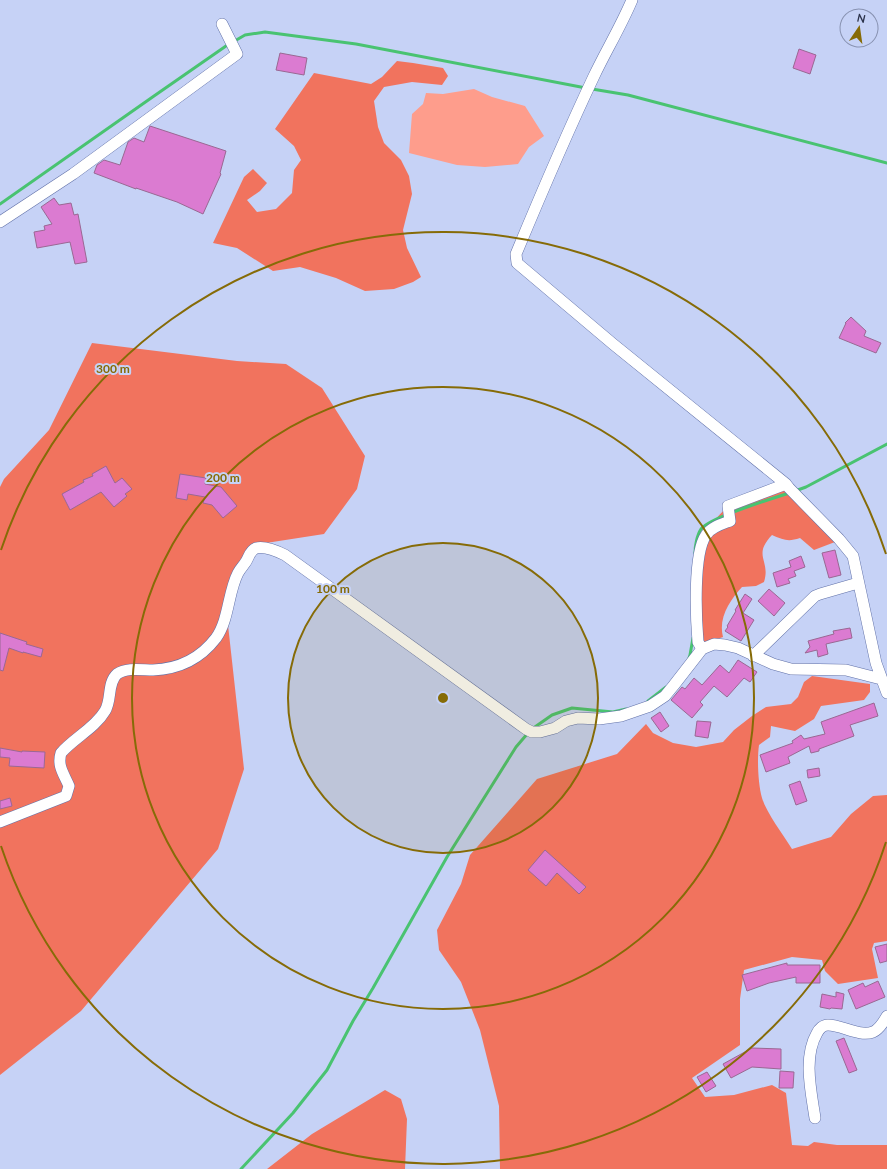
<svg xmlns="http://www.w3.org/2000/svg" width="887" height="1169" viewBox="0 0 887 1169" font-family="Lato,sans-serif">
	<rect width="100%" height="100%" fill="#c6d2f6"/>
	<path fill="#fe9d8c" d="M474,89L492,97L525,106L544,136L529,147L518,164L485,167L457,165L409,153L412,114L423,104L426,93L443,94Z"/>
	<path fill="#f1735e" d="M397,61L413,63L443,68L448,76L442,85L412,82L384,87L374,101L378,127L384,143L401,160L409,176L412,194L403,230L407,248L421,277L413,282L394,289L365,291L336,278L300,267L273,271L237,248L213,243L244,177L253,169L267,183L260,191L247,200L257,212L276,209L292,193L294,170L301,160L294,146L275,129L314,73L371,84L382,77Z
		M92,343L237,361L286,364L322,388L365,456L357,489L324,534L266,543L246,564L227,616L244,769L218,849L81,1011L0,1075V487L4,479L49,430Z
		M783,489L817,521L835,542L814,550L800,538C788,542 784,540 772,535C752,556 771,560 764,582L756,586L742,587C730,600 718,618 723,637L703,644L700,631L701,556L708,527L725,509Z
		M812,676L870,684V692L864,700L821,706L814,719L795,731L771,726L770,737L759,745C757,759 758,784 762,798C767,814 783,834 792,849L831,837L851,814L873,796L887,795V941L874,943L872,949L878,978L838,984L825,971L822,960L792,957L744,970L740,999V1045L692,1078L705,1097L734,1095L772,1085L786,1093L792,1145L808,1146L814,1142L837,1145H887V1169H500L499,1106L480,1030L461,982L439,950L437,930L461,884L470,855L537,779L617,754L646,724L653,733L673,743L696,747L723,742L734,730L752,716L766,707L791,704L798,697L804,682Z
		M385,1090L401,1099L407,1119L405,1169H267L312,1134Z"/>
	<g fill="none" stroke-linecap="round" stroke-linejoin="round">
		<path stroke="#49c371" stroke-width="3" d="M592,89L628,95L887,163
			M154,96L226,46L245,35L265,32L356,44L586,88
			M0,204L154,96
			M795,491L806,487L887,444
			M695,553C695,546 697,535 701,529C711,517 771,499 789,493
			M689,658L690,655L693,638
			M648,701L666,687
			M532,729L552,715L572,708L613,712L626,709
			M241,1169L293,1113L327,1070L353,1021L373,988L447,857L516,747L528,733"/>
	</g>
	<path fill="#db7bd1" stroke="#9a6893" d="M799,49L816,55L810,74L793,68Z
		M280,53L307,58L304,75L276,70Z
		M150,126L226,151L220,173L221,174L203,214L177,202L136,188V189L94,173L97,165L104,160L120,165L128,142L134,138L144,142Z
		M54,198L59,205L71,203L74,215L78,214L87,262L75,264L70,242L37,248L34,232L45,230L44,226L52,224L41,207Z
		M851,317L866,331L864,336L881,343L876,353L839,338L846,323H845Z
		M106,466L115,483L122,478L132,489L125,494L127,496L114,507L101,492L70,510L62,494L84,482L83,480L93,476L92,474Z
		M180,474L206,478L205,484L221,487L237,506L223,518L212,505L203,503L205,497L188,494L187,500L176,498Z
		M835,550L841,575L829,578L822,553Z
		M801,556L805,567L794,571L796,576L788,579L790,583L777,587L773,573L791,567L789,561Z
		M769,589L785,603L774,616L758,601Z
		M745,594L752,599L743,613L754,620L741,641L725,631L728,627L727,626L736,611L735,610Z
		M850,628L852,638L826,644L828,654L818,657L817,650L805,653L810,647L808,641L834,634L833,631Z
		M0,633L27,642L26,644L43,649L41,657L23,652V653L9,648L3,671L0,670Z
		M738,660L757,672L750,682L744,678L727,697L714,686L700,702L703,705L692,718L671,700L682,687L685,689L694,678L702,685L720,665L729,673Z
		M874,703L878,716L850,725L854,736L819,749V751L811,753L809,746L788,757L790,763L766,772L760,755L793,743L792,741L801,735L804,739L825,734L821,722Z
		M660,712L669,726L661,732L651,718Z
		M697,721L711,722L708,738L695,736Z
		M0,748L22,752V751L45,752L44,768L9,766L10,758L0,757Z
		M819,768L820,776L808,778L807,770Z
		M800,781L807,801L796,805L789,785Z
		M10,798L12,806L0,809V801Z
		M545,850L586,887L579,894L557,873L546,886L528,870Z
		M887,944V961L880,963L875,947Z
		M787,963V965H820V983H796V977L769,983L747,991L742,975Z
		M878,981L885,997L856,1009L848,990L863,983L865,987Z
		M836,992L844,994L842,1009L831,1008L830,1009L820,1007L822,994L836,997Z
		M844,1038L857,1070L849,1073L836,1041Z
		M752,1048L781,1049V1069L752,1067L731,1078L723,1064Z
		M780,1071L794,1072L793,1088H779Z
		M707,1072L716,1086L706,1092L697,1077Z"/>
	<g fill="none" stroke-linecap="round" stroke-linejoin="round">
		<g stroke="#6171a8" stroke-width="12">
			<path id="street" d="M632,0C621,26 606,51 594,76C566,135 541,194 516,254L517,263L613,344L786,484L789,488L839,539L853,556L876,663L887,693
				M0,222L73,174L237,54L222,24
				M702,649L698,642C696,618 693,554 706,535C711,527 722,524 730,521L728,506L786,484
				M753,656L815,596L820,594L858,583
				M0,822L66,796L69,786C64,774 57,766 61,753C74,738 95,728 105,711C112,700 107,683 117,674C127,667 142,670 153,670C178,669 200,659 216,638C229,620 228,592 238,573C240,569 243,566 245,563C249,558 249,551 256,548C264,546 277,551 285,555L526,729L532,732H540L555,728L566,721L578,718L599,719L621,716L650,706L665,696L674,685L702,649L714,644L725,645L738,648L773,664L791,669L846,670L881,679
				M815,1118C811,1091 803,1057 817,1033C819,1029 823,1025 828,1025C842,1025 859,1037 873,1032C880,1029 884,1021 887,1016"/>
		</g>
		<use href="#street" stroke="#fff" stroke-width="11"/>
	</g>
	<circle cx="443" cy="698" r="155" fill="#866b07" fill-opacity=".12"/>
	<g fill="none" stroke="#866b07" stroke-width="2">
		<circle cx="443" cy="698" r="155"/>
		<circle cx="443" cy="698" r="311"/>
		<path d="M886 842A466 466 0 0 1 1 846M1 550A466 466 0 0 1 886 554"/>
	</g>
	<circle cx="443" cy="698" r="6" fill="#866b07" stroke="#c6d2f6" stroke-width="2"/>
	<g font-size="12" text-anchor="middle" font-weight="bold" fill="#866b07" stroke="#c6d2f6" stroke-width="4" stroke-linejoin="round" paint-order="stroke">
		<text x="113" y="373">300 m</text>
		<text x="223" y="482">200 m</text>
		<text x="333" y="593">100 m</text>
	</g>
	<g transform="translate(859 28) rotate(13)"><circle r="19" fill="#c6d2f6" stroke="#8892b1"/>
	<path d="M0-3L7 15L0 10L-7 15Z" fill="#866b07"/>
	<text y="-6" font-size="11" font-weight="bold" text-anchor="middle" fill="#2b324a">N</text>
	</g>
</svg>
